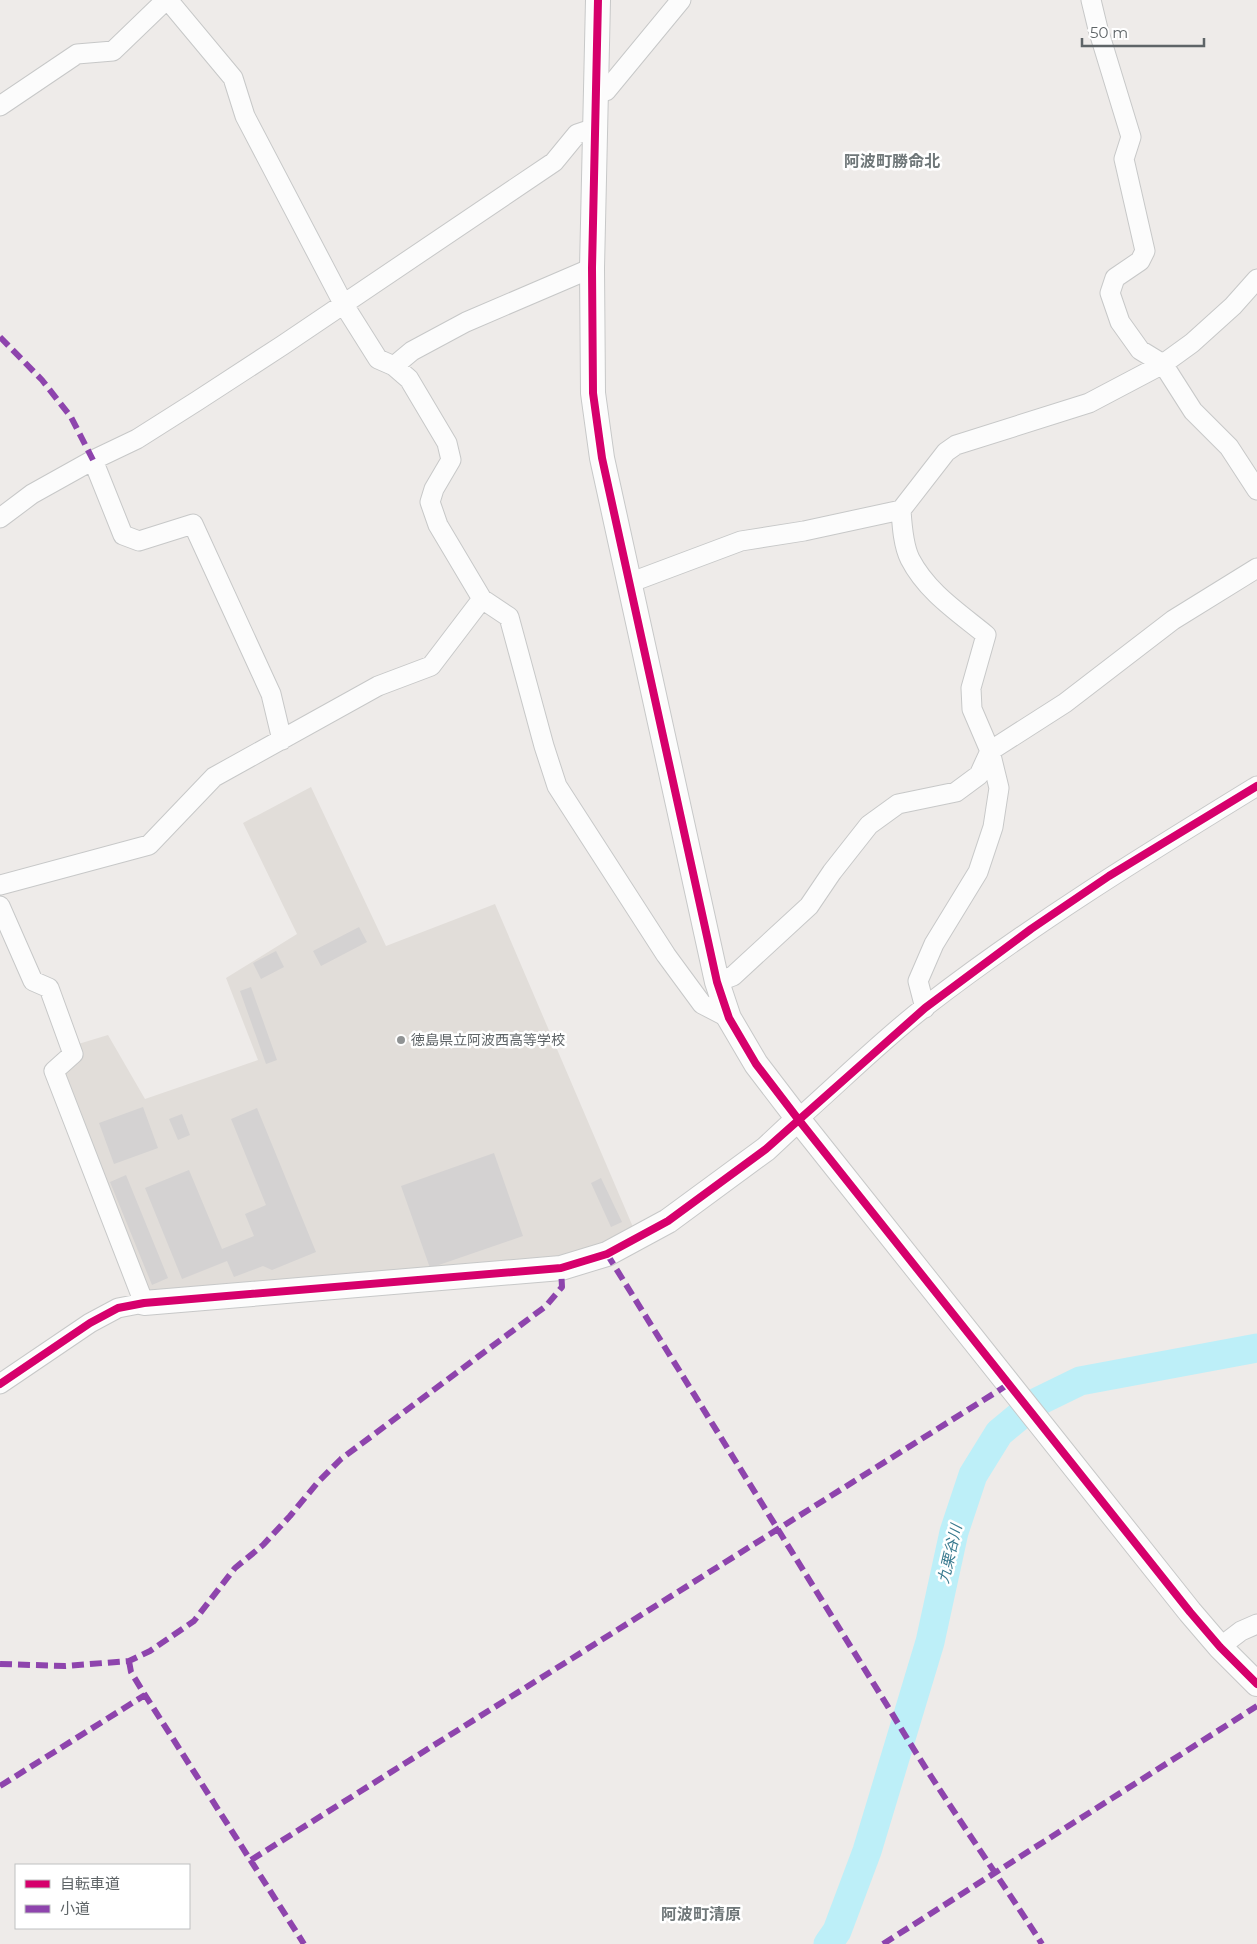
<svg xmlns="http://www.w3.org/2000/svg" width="1257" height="1944" viewBox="0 0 1257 1944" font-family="Montserrat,'Noto Sans JP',sans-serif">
	<rect width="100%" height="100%" fill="#eeebe9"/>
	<path fill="#e1ddd9" d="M311,787L386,946L495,904L633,1227L600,1248L548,1259L147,1298L60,1072L75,1045L108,1035L145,1099L258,1060L226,978L297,934L243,823Z"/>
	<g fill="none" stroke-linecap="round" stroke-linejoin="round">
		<path stroke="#bdeff8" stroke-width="29" d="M828,1944L837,1931L867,1851L930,1642L954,1532L973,1475L999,1433L1035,1403L1080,1381L1257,1348"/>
	</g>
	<path fill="#d4d2d2" d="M359,927L367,942L321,966L313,951Z
		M276,951L284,967L261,979L253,963Z
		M251,987L277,1060L266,1064L240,991Z
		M143,1107L158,1148L114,1164L99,1123Z
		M257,1108L316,1252L272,1270L263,1266L234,1277L227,1261L182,1279L145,1188L189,1170L222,1249L254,1236L245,1214L266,1205L231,1119Z
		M182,1114L190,1135L178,1140L169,1119Z
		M494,1153L523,1236L430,1268L401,1186Z
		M126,1175L168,1278L152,1285L110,1182Z
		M601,1178L622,1222L611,1227L591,1183Z"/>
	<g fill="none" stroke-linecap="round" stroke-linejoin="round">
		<g stroke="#c7c8c8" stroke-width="21">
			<path id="minor" d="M168,0L233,78L245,116L344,305L378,359L394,366L409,379L447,443L451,460L434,489L430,502L438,525L482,599L509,617L544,746L557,786L666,955L702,1004L729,1018
				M1091,0L1098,29L1131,137L1124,159L1145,251L1140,261L1115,278L1110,293L1120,322L1140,350L1163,364L1193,411L1229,447L1257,490
				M596,93L606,91L681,0
				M0,106L77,54L113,51L166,0
				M394,366L412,351L466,322L592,268
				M93,460L123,535L139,541L193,524L271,694L282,740
				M901,510C902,525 903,545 910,559C927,592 958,612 986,635L971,688L972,709L990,751L999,788L993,827L978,872L934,944L918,981L925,1008
				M0,518L32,494L93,460L137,439L197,401L283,345L554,162L577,134L595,128
				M629,583L741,541L804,531L901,510L946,452L956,445L1089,403L1163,364L1192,343L1233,306L1257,279
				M0,885L149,845L214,777L378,686L431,666L482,599
				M0,906L33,981L49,988L73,1054L54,1071L144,1303L118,1308L90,1323L0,1384
				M717,982L733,976L809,906L832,872L869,825L898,804L956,792L979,775L990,751L1065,703L1173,620L1257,568
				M798,1119C840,1082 882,1040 926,1006C1032,924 1143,856 1257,786
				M1220,1647L1241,1631L1257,1624"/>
		</g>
		<g stroke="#c7c8c8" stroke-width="26">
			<path id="tertiary" d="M598,0L592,268L593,393L602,458L717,982L729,1018L756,1064L798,1119L1190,1612L1220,1647L1257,1684
				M144,1303L561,1268L607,1254L668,1221L766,1149L798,1119"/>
		</g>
		<use href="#minor" stroke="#fcfcfc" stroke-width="19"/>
		<use href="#tertiary" stroke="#fcfcfc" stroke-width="24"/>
		<path stroke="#8e44ad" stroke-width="6" stroke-dasharray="12 6" stroke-linecap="butt" d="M0,337L42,380L71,417L93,460
			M607,1254L890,1710C937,1790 992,1866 1042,1944
			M129,1661L131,1672L145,1695L304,1944
			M0,1664L65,1666L129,1661L150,1651L194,1621L235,1568L263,1545L290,1516L318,1482L341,1459L546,1306L562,1287L561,1268
			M0,1786L145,1695
			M251,1860L1009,1384
			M883,1944L1257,1706"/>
		<g stroke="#fff" stroke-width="11">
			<path id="cycleway" d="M598,0L592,268L593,393L602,458L717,982L729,1018L756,1064L798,1119L1190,1612L1220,1647L1257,1684
				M0,1384L90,1323L118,1308L144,1303L561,1268L607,1254L668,1221L766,1149L925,1008L1031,929L1109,876L1257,786"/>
		</g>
		<use href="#cycleway" stroke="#d6006c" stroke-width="8"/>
	</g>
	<circle fill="#909394" stroke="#fff" stroke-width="2" cx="401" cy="1040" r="5"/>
	<g text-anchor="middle" stroke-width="5" stroke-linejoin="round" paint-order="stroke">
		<g font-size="14" fill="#5e6467" stroke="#fff" text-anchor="start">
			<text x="411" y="1045">徳島県立阿波西高等学校</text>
		</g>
		<g font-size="15" font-style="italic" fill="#38798e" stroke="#fff">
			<text transform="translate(950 1554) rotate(-77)" y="5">九栗谷川</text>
		</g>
		<g font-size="16" font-weight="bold" fill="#6f7779" stroke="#fff">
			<text x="892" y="167">阿波町勝命北</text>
			<text x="701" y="1920">阿波町清原</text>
		</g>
	</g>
	<rect x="15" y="1864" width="175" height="65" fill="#ffffff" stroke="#bfc1c2"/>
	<rect x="25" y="1880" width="25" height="8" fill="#d6006c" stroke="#bfc1c2"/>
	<text x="60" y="1889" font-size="15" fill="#5e6467">自転車道</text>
	<rect x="25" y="1905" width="25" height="8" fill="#8e44ad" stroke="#bfc1c2"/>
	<text x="60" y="1914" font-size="15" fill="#5e6467">小道</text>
	<path d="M1082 38v8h122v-8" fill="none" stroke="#5e6467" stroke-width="2.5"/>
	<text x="1090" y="38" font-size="15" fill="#5e6467" stroke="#ffffff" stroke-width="4" paint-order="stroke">50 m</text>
</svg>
